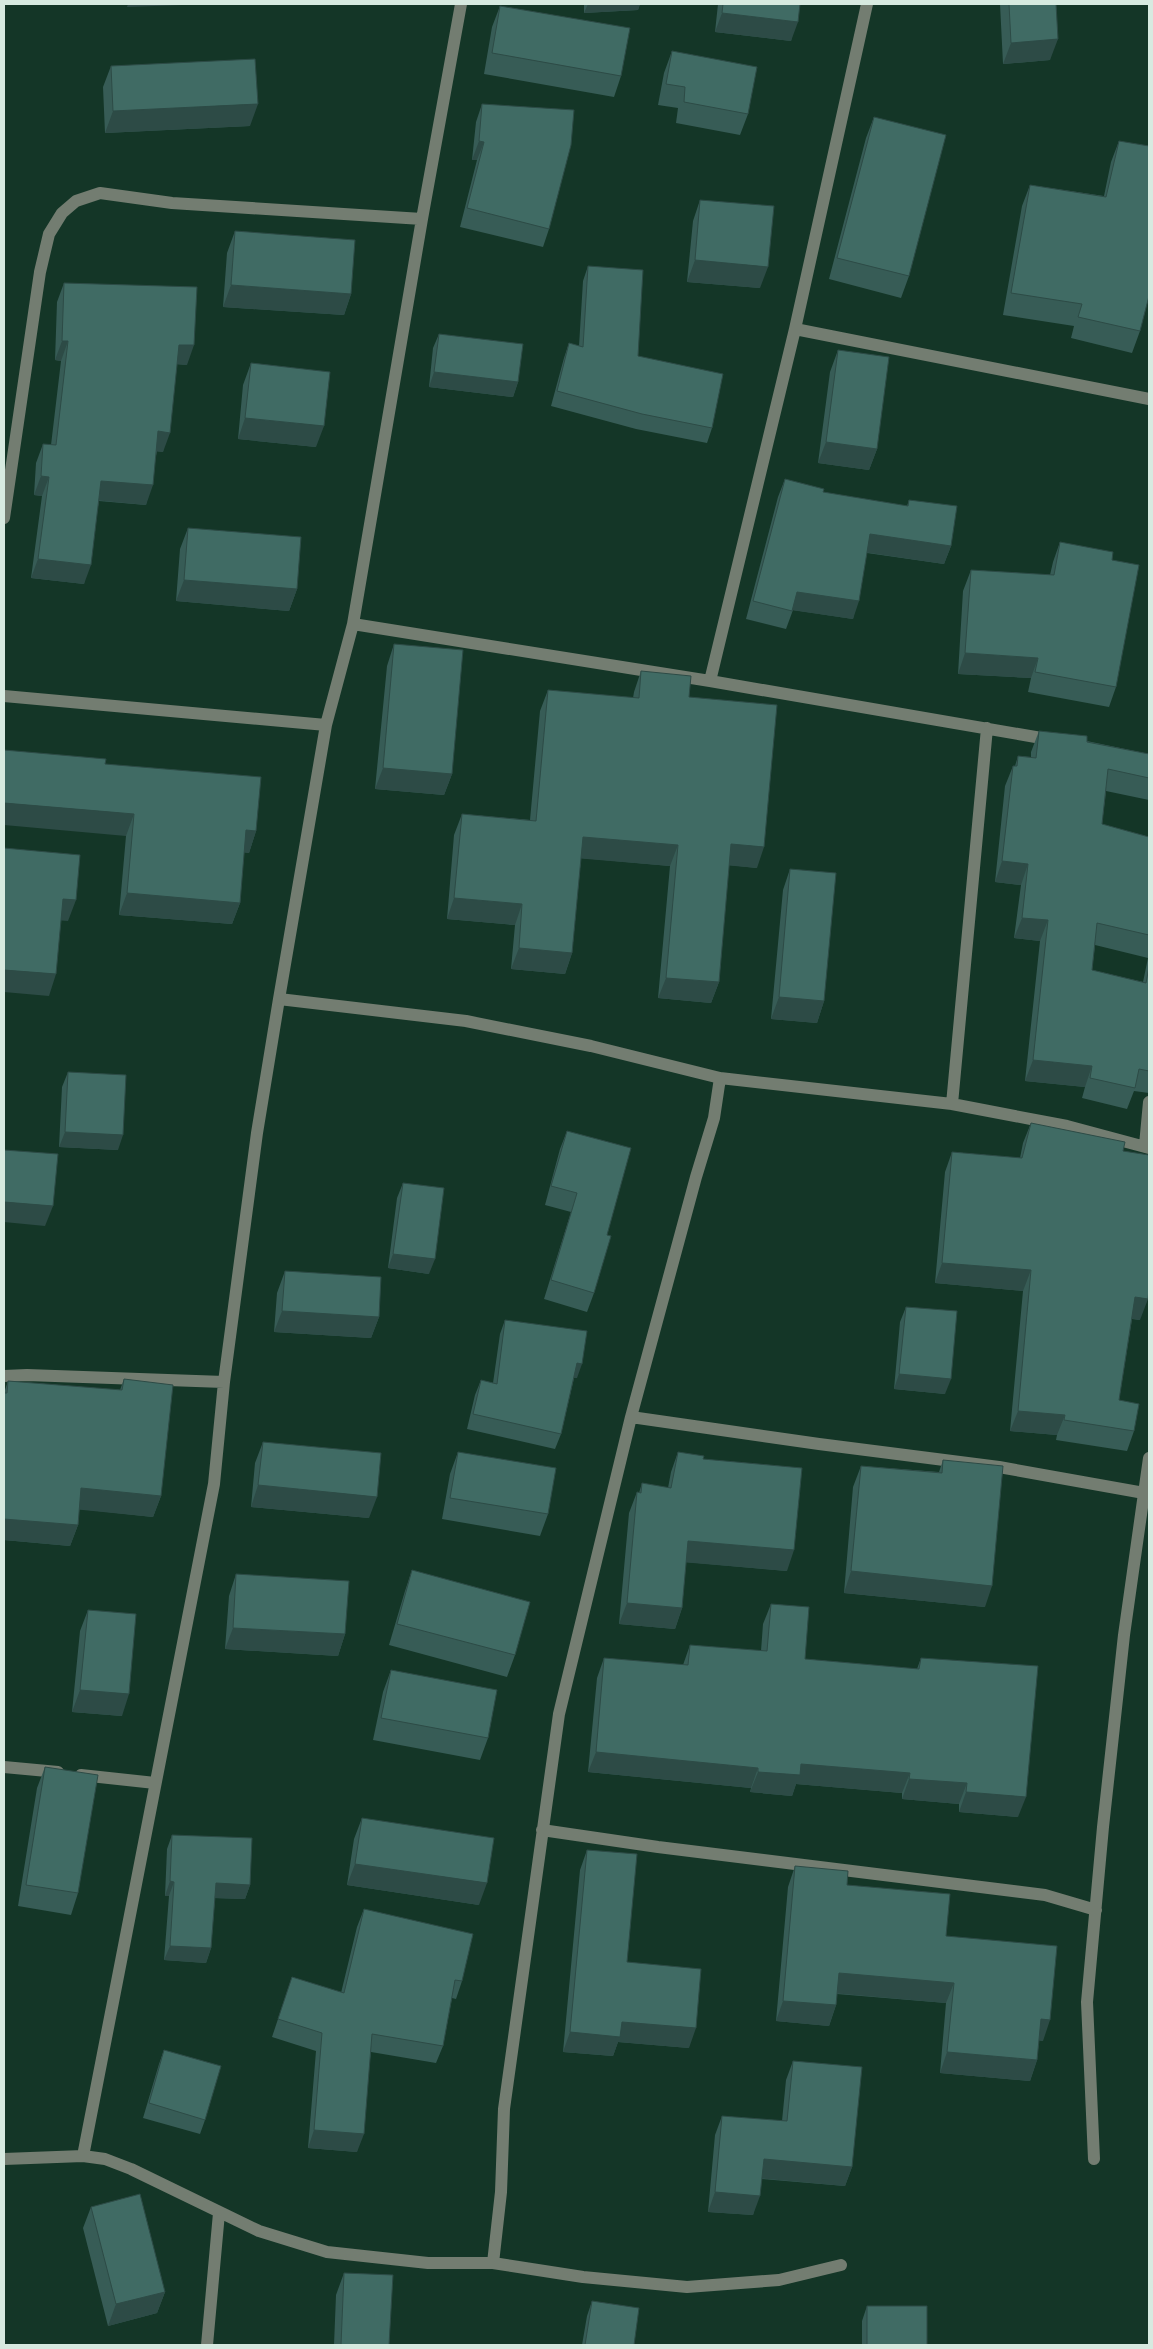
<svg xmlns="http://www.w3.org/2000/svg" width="1153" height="2349" viewBox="0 0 1153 2349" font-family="Barlow,sans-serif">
	<rect width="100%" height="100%" fill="#143627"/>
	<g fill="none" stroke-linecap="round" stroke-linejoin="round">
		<path stroke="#737d71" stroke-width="12" d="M795,329L1149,399
			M4,518L40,272L49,234L62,213L76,201L100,193L172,203L422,219
			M353,624L710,681L1053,740
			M710,681L795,329L867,4
			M4,696L326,725
			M279,999L466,1021L591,1046L720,1078L952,1104L1067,1126L1149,1148
			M952,1104L987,728
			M1145,1145L1149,1102
			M4,1376L27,1375L224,1382
			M631,1417L819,1444L999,1467L1144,1493
			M4,1767L58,1772
			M81,1775L155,1783
			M542,1830L658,1847L1045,1895L1096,1910
			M83,2156L105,2159L131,2169L259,2231L327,2252L428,2263H493L583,2277L687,2287L779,2280L841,2265
			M4,2159L83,2156L214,1484L224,1382L257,1133L279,999L326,725L353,624L422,219L461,4
			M1094,2159L1087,2002L1103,1827L1124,1635L1149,1458
			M493,2263L501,2192L504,2109L559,1714L631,1417L696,1177L714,1118L720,1078
			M207,2345L219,2213"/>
	</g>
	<path fill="#375c56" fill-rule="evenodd" d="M584,4H640L638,10L584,13Z
		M718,4H800L791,41L715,32Z
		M1000,4H1056L1050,60L1003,64Z
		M500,6L621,76L614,97L484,74L492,27Z
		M672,51L748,114L740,135L676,123L678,108L658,105L664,73Z
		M111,66L250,126L105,133L103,87Z
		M482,104L549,229L543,247L460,227L477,160H472L476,122Z
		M874,117L909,276L901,298L829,279L866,138Z
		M1119,141L1140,331L1132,353L1071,338L1074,326L1003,315L1022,206L1030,185L1104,196L1111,162Z
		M700,200L760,288L687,282L693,221Z
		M235,231L351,294L344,315L223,307L227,253Z
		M588,266L638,356L712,428L707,443L636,429L551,406L564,358L569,343L579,346L583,281Z
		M64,283L187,365L177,364L163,452L157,451L146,505L99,501L84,584L31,578L42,496L34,495L36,463L43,444L51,445L61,361L55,360L57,302Z
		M439,334L518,382L513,397L429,387L433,348Z
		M838,350L877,449L869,470L818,463L830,372Z
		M251,363L316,447L238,439L243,385Z
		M785,479L823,492L907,506L909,500L951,546L944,564L867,553L853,619L793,610L786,629L746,619L778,497Z
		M188,528L297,589L289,611L176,601L180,549Z
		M1060,542L1112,560L1116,687L1109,707L1028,692L1031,678L958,674L963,591L971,570L1050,575L1053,562Z
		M394,644L452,774L444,795L375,789L387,666Z
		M641,671L689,697L757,868L729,865L719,982L711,1003L658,998L670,866L581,858L572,953L565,974L511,969L515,925L447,919L454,835L462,814L530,820L540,711L548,690L633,698L634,692Z
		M1039,731L1149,754V800L1106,791L1102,824L1149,837V1093L1134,1091L1127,1109L1082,1098L1085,1087L1025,1081L1040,941L1014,938L1021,885L995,882L1005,786L1013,766H1015L1018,756L1031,757V752ZM1095,945L1148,958L1143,982L1092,970Z
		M105,764L256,831L249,853L244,852L240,903L232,924L119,915L126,836Z
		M790,869L824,1001L817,1023L771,1019L783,890Z
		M68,1072L118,1150L59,1147L62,1087Z
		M1031,1123L1123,1151L1140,1320L1132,1319L1119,1400L1134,1431L1127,1451L1056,1440L1057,1435L1010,1431L1023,1291L935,1283L945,1172L952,1152L1020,1158L1023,1143Z
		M567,1131L607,1235L594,1293L587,1312L544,1299L571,1212L545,1205L560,1149Z
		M403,1183L429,1274L388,1268L397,1198Z
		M285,1271L379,1317L371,1338L274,1332L277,1293Z
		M906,1307L945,1394L894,1389L900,1322Z
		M505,1320L577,1378H574L561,1434L555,1449L467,1429L475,1395L481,1380L493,1383L500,1334Z
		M124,1379L161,1496L153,1517L79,1509L78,1525L70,1546L4,1540V1393L8,1381L120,1390Z
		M263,1442L369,1518L251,1507L255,1463Z
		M458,1452L548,1514L540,1536L442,1519L450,1474Z
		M678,1452L703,1459L787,1571L686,1562L682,1608L675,1629L619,1624L629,1513L637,1492L639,1493L642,1483L668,1488L671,1472Z
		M943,1460L985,1607L844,1593L853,1487L861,1466L939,1472Z
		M412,1570L515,1655L507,1677L389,1645L405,1591Z
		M236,1574L345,1634L338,1656L225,1649L229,1596Z
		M771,1604L805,1659L917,1669L921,1658L1018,1817L959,1812V1804L902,1799V1793L796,1784L792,1796L750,1792L751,1788L588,1772L597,1678L604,1658L683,1665L690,1645L761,1651L763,1624Z
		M88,1610L122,1716L72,1712L80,1631Z
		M1149,1669V1694L1148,1693Z
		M391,1670L488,1738L480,1760L373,1740L383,1692Z
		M45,1767L78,1893L71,1915L18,1906L37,1788Z
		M362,1818L479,1905L347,1885L354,1839Z
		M172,1835L250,1885L245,1899L215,1898L211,1948L206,1963L164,1960L169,1896H165L167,1849Z
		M587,1850L627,1962L689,2048L618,2042L613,2056L563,2052L580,1870Z
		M795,1866L847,1885L946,1936L1043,2041L1039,2040L1037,2060L1030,2081L940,2073L946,2003L837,1994L836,2005L829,2026L776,2021L788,1887Z
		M364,1909L462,1981L456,1999L452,1998L443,2046L436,2063L371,2052L357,2152L308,2148L316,2051L272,2037L292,1977L341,1993L357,1927Z
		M164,2050L205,2120L200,2134L143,2118L159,2064Z
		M793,2061L852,2167L845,2186L762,2179L753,2215L708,2212L715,2135L722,2116L782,2121L786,2080Z
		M91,2207L165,2292L157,2313L108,2326L83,2228Z
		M344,2273L389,2345H334L336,2295Z
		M592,2301L634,2345H582L587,2316Z
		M867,2306L927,2345H862V2321Z"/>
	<path fill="#2d4b46" d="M128,4H210L127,7Z
		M588,4H640L638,10L584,13Z
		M722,13L798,22L791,41L715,32Z
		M1058,39L1050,60L1003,64L1011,43Z
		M258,104L250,126L105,133L113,111Z
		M479,141L484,142L477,160H472Z
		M695,260L768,267L760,288L687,282Z
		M231,285L351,294L344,315L223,307Z
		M62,341H68L61,361L55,360Z
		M179,345H194L187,365L172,364Z
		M434,372L518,382L513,397L429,387Z
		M245,418L324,426L316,447L238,439Z
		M158,431L170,433L163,452L151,451Z
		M826,442L877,449L869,470L818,463Z
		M41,476L49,477L42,496L34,495Z
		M101,481L153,485L146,505L94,500Z
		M870,534L951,546L944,564L863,552Z
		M38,559L91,565L84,584L31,578Z
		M184,580L297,589L289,611L176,601Z
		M797,592L859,601L853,619L791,610Z
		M965,653L1038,658L1031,678L958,674Z
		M383,768L452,774L444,795L375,789Z
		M4,803L134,814L126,836L4,825Z
		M246,830L256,831L249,853L238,852Z
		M583,837L678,845L670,866L575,858Z
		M731,844L764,847L757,868L724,865Z
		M1002,861L1028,864L1021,885L995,882Z
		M127,893L240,903L232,924L119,915Z
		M454,898L522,904L515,925L447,919Z
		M63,899L76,900L68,921L55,920Z
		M1022,918L1048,920L1040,941L1014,938Z
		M519,948L572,953L565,974L511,969Z
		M4,970L56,974L49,996L4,992Z
		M666,978L719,982L711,1003L658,998Z
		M779,997L824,1001L817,1023L771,1019Z
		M1033,1060L1092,1066L1085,1087L1025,1081Z
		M65,1132L123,1135L118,1150L59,1147Z
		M4,1202L53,1206L45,1226L4,1222Z
		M393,1254L435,1259L429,1274L388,1268Z
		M942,1263L1031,1270L1023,1291L935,1283Z
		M1135,1297L1148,1299L1140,1320L1128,1318Z
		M282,1311L379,1317L371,1338L274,1332Z
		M577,1363L582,1364L577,1378H572Z
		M899,1374L951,1379L945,1394L894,1389Z
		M1018,1411L1065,1415L1057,1435L1010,1431Z
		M258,1485L377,1497L369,1518L251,1507Z
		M81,1488L161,1496L153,1517L73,1509Z
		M4,1519L78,1525L70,1546L4,1540Z
		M688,1541L794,1550L787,1571L681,1562Z
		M851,1571L992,1586L985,1607L844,1593Z
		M627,1603L682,1608L675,1629L619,1624Z
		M233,1628L345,1634L338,1656L225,1649Z
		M80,1690L129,1694L122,1716L72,1712Z
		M596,1752L758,1768L751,1788L588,1772Z
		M801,1764L910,1773L902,1793L796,1784L792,1796L750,1792L758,1772Z
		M909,1779L967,1783L959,1804L902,1799Z
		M966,1792L1026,1797L1018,1817L959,1812Z
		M355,1864L487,1883L479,1905L347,1885Z
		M170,1881L174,1882L169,1896H165Z
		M216,1883L250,1885L245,1899L211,1898Z
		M170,1946L211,1948L206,1963L164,1960Z
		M839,1973L954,1983L946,2003L832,1993Z
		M783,2001L836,2005L829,2026L776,2021Z
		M1041,2019L1050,2020L1043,2041L1033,2040Z
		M622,2022L696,2028L689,2048L618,2042L613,2056L563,2052L570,2032Z
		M947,2052L1037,2060L1030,2081L940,2073Z
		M314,2130L364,2134L357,2152L308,2148Z
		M764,2159L852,2167L845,2186L757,2178Z
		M715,2192L760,2196L753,2215L708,2212Z
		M165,2292L157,2313L108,2326L116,2304Z"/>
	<path fill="#406b64" stroke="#2d4b46" d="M723,4H800L798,22L722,13Z
		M1009,4H1056L1058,39L1011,43Z
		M500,6L630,28L621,76L492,53Z
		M672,51L757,67L748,114L684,102L685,87L666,84Z
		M255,59L258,104L113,111L111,66Z
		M482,104L574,110L571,145L549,229L467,208L484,142L479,141Z
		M874,117L946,135L909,276L837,258Z
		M1119,141L1149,146V296L1140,331L1078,317L1082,304L1011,293L1030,185L1106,197Z
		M700,200L774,206L768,267L695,260Z
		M235,231L355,240L351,294L231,285Z
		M588,266L643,270L638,356L723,374L712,428L642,414L557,391L569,343L583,347Z
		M64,283L197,287L194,345H179L170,433L158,431L153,485L101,481L91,565L38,559L49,477L41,476L43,444L56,445L68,341H62Z
		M439,334L523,344L518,382L434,372Z
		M838,350L889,357L877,449L826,442Z
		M251,363L330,372L324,426L245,418Z
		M785,479L824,489L823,492L908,506L909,500L957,506L951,546L870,534L859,601L797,592L792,611L753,601Z
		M188,528L301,537L297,589L184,580Z
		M1060,542L1113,552L1112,560L1139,565L1116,687L1035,672L1038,658L965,653L971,570L1054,575Z
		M394,644L463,650L452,774L383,768Z
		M641,671L691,676L689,697L777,705L764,847L731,844L719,982L666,978L678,845L583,837L572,953L519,948L522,904L454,898L462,814L536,821L548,690L639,698Z
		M1039,731L1087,736V742L1149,754V778L1108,769L1102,824L1149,837V935L1097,923L1092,970L1146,983L1149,967V1071L1139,1069L1135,1088L1090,1078L1092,1066L1033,1060L1048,920L1022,918L1028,864L1002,861L1013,766H1017L1018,756L1036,758Z
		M4,750L106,759L105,764L261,777L256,831L246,830L240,903L127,893L134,814L4,803Z
		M4,848L80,855L76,900L63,899L56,974L4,970Z
		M790,869L836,873L824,1001L779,997Z
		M68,1072L126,1075L123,1135L65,1132Z
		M1031,1123L1125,1142L1123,1151L1149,1155V1289L1148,1299L1135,1297L1119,1400L1139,1404L1134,1431L1064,1420L1065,1415L1018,1411L1031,1270L942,1263L952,1152L1022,1158Z
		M567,1131L631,1148L607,1235L611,1236L594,1293L551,1280L577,1193L551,1186Z
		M4,1150L58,1154L53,1206L4,1202Z
		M403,1183L444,1188L435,1259L393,1254Z
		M285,1271L381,1277L379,1317L282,1311Z
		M906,1307L957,1311L951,1379L899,1374Z
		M505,1320L587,1331L582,1364L577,1363L561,1434L473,1414L481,1380L497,1384Z
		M124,1379L173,1385L161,1496L81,1488L78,1525L4,1519V1393H7L8,1381L122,1390Z
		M263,1442L381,1453L377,1497L258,1485Z
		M458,1452L556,1468L548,1514L450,1498Z
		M678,1452L704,1456L703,1459L802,1468L794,1550L688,1541L682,1608L627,1603L637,1492L641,1493L642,1483L671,1488Z
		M943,1460L1003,1466L992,1586L851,1571L861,1466L942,1473Z
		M412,1570L530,1602L515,1655L397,1624Z
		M236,1574L349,1581L345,1634L233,1628Z
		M771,1604L809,1607L805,1659L919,1669L921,1658L1038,1666L1026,1797L966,1792L967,1783L909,1779L910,1773L801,1764L800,1775L758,1772V1768L596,1752L604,1658L688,1665L690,1645L767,1651Z
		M88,1610L136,1614L129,1694L80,1690Z
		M391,1670L497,1690L488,1738L381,1718Z
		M45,1767L98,1775L78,1893L26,1885Z
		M362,1818L494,1838L487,1883L355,1864Z
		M172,1835L252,1838L250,1885L216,1883L211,1948L170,1946L174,1882L170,1881Z
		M587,1850L637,1854L627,1962L701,1969L696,2028L622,2022L620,2037L570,2032Z
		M795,1866L848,1871L847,1885L950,1894L946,1936L1057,1946L1050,2020L1041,2019L1037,2060L947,2052L954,1983L839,1973L836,2005L783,2001Z
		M364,1909L473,1934L462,1981L455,1980L443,2046L372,2034L364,2134L314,2130L322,2033L278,2019L292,1977L344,1993Z
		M164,2050L221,2066L205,2120L149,2103Z
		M793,2061L862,2067L852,2167L764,2159L760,2196L715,2192L722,2116L787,2121Z
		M140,2194L165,2292L116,2304L91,2207Z
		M344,2273L393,2275L389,2345H341Z
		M592,2301L639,2308L634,2345H585Z
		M867,2306H927V2345H867Z"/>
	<rect width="1153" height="2349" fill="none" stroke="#d7eae0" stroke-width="10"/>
</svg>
